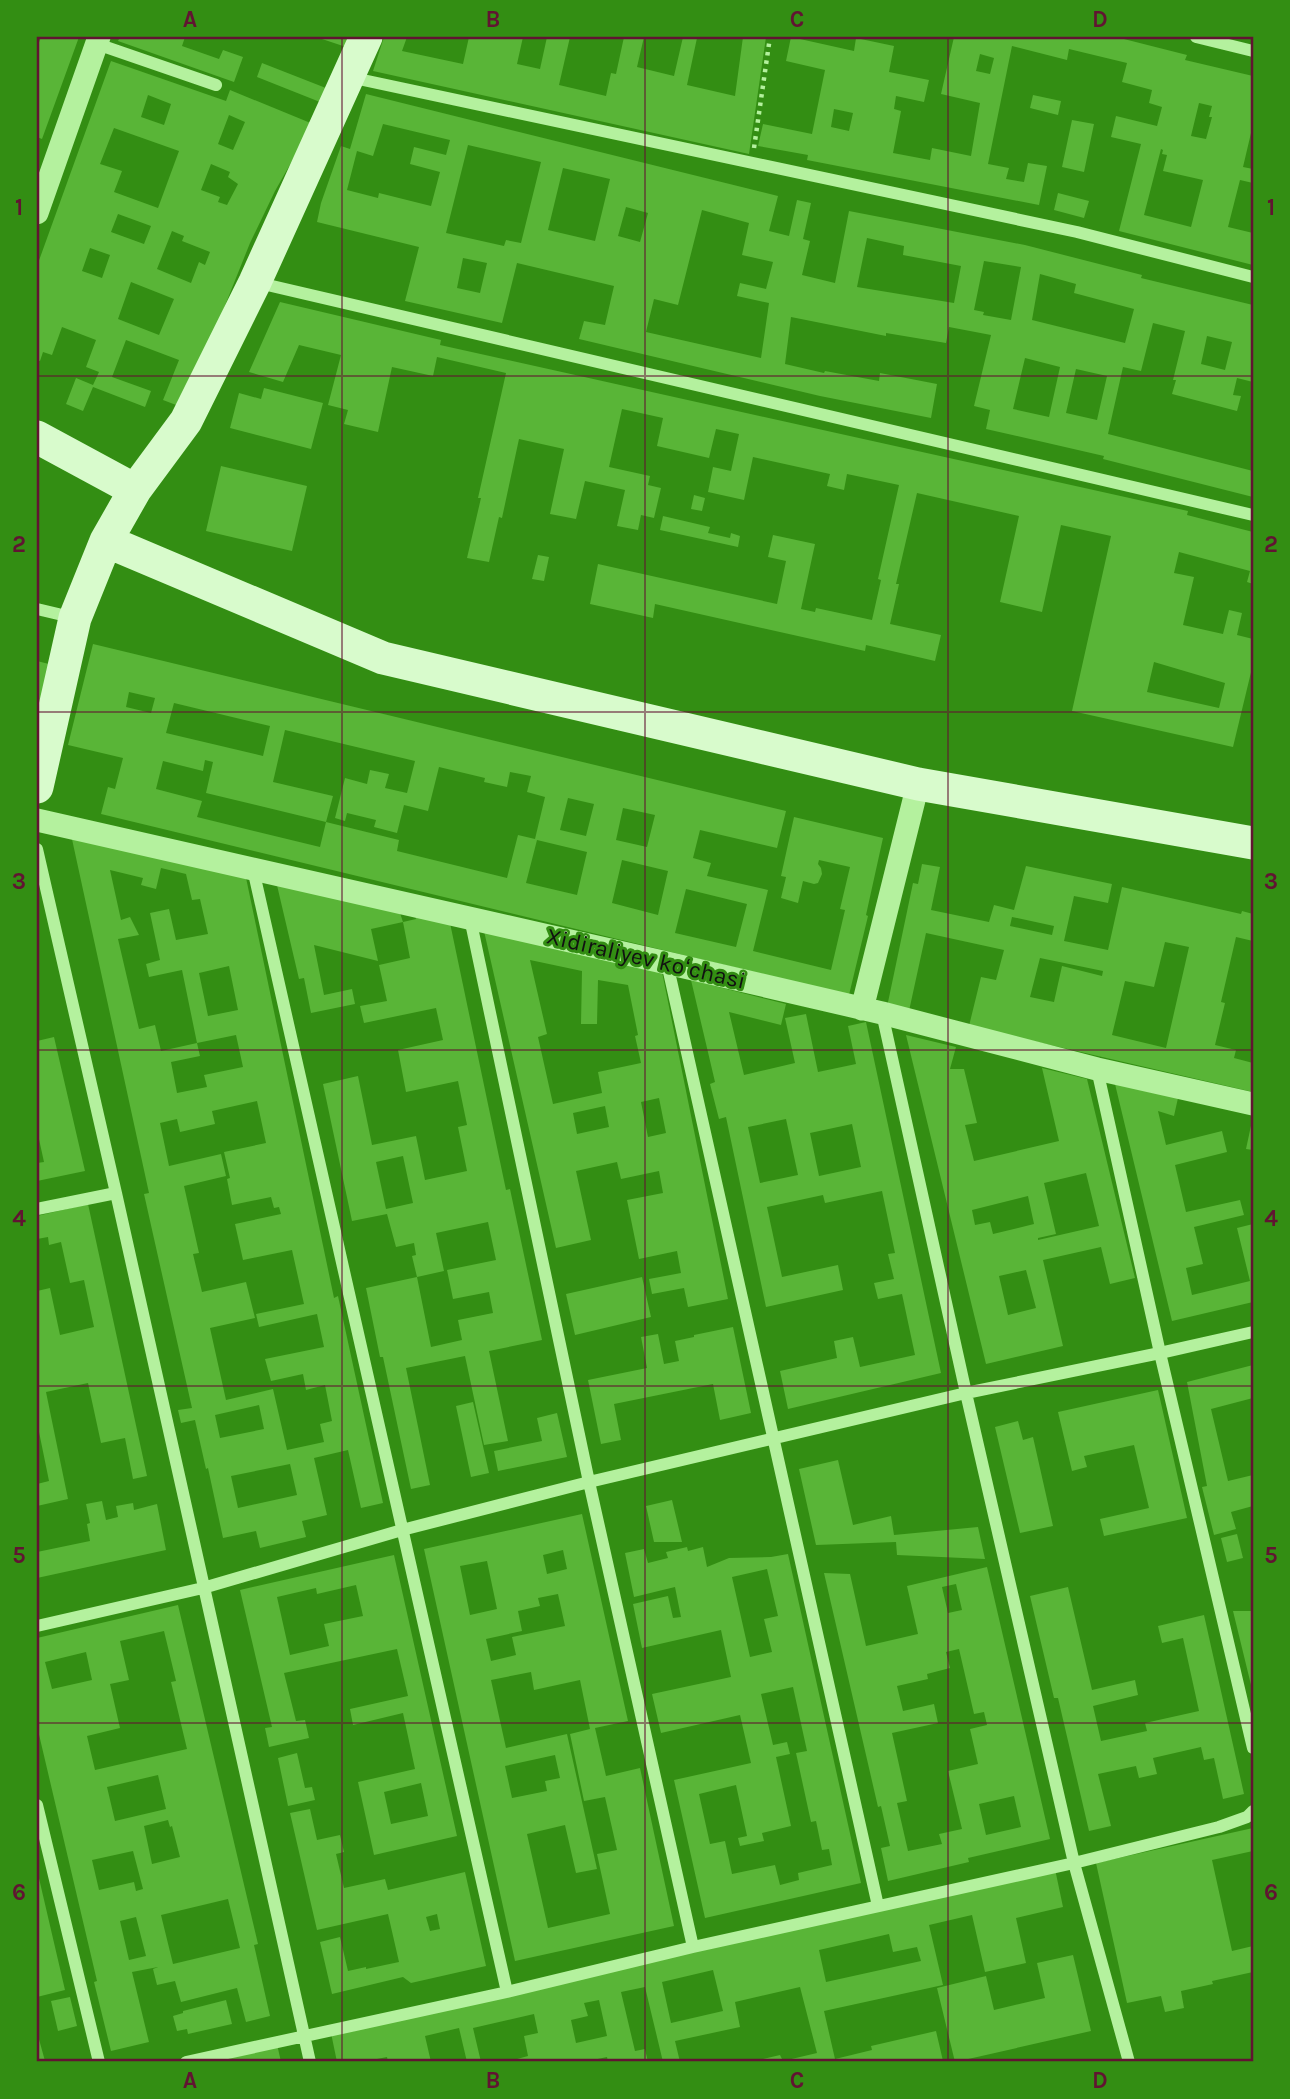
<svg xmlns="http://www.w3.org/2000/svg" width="1290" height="2099" viewBox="0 0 1290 2099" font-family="Karla,sans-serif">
	<rect width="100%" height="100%" fill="#338e13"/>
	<path fill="#59b537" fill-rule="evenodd" d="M41,37H79L42,139L37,137V48Z
		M120,37H185L182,46L219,59L223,50L243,57L234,82L118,41Z
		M316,37H363L358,51Z
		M384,37H407L402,51L463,64L469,37H523L517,64L540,69L547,37H570L559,85L606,96L611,73L616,74L624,37H644L637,67L674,76L683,37H691L697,38L687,85L735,96L743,37H766L749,154L373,71Z
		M791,37L854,51L856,38L894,46L889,72L929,80L924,102L896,96L894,109L901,111L893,153L930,160L932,148L971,156L980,103L941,94L954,37H1116L1187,55L1185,60L1253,76V134L1251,133L1243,167L1253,169V183L1240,180L1228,227L1253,233V265L1119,231L1141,144L1111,137L1116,116L1157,126L1162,107L1149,103L1152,90L1122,82L1127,63L1069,49L1067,60L1012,46L988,164L1009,168L1006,179L1024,182L1028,163L1047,166L1039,205L807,160L808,155L758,146L763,124L812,134L825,70L786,61ZM980,54L994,58L990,74L976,71ZM1199,103L1212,106L1209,117H1212L1206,139L1191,136ZM834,109L853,113L849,131L831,127ZM1161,149L1163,150L1162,154L1167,155L1163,171L1203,180L1191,227L1144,215Z
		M111,61L226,101L230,90L313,124L275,191L250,243L184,408L163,400L179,360L126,340L112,377L151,391L145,407L93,387L83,411L66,404L76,378L93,385L99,372L86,367L96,340L62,327L52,355L43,352L40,361L37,360V266ZM148,95L171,104L164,125L141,117ZM229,115L245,122L233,150L218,144ZM114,128L179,151L158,208L114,192L122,171L100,164ZM211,164L230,172L228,177L238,184L227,205L218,202L220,197L201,190ZM118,214L151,226L144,244L111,232ZM172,231L184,236L182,241L210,252L205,265L199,262L191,283L157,269ZM90,248L110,255L102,278L82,271ZM131,282L174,299L159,335L118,319Z
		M262,63L331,90L325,104L257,77Z
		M366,94L778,196L769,231L789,236L797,200L811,203L803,239L810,241L802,275L835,283L849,211L1025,245L1142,275L1141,278L1253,305V382L1237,378L1233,395L1241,396L1237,411L1172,394L1176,380H1173L1185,331L1153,323L1141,371L1123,367L1108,434L1253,471V497L1103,459L1104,456L986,429L990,410L974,406L991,335L949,327L946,343L886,333V336L791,317L785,364L824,373L825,371L879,381L880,373L937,384L931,418L820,396L579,339L584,321L605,325L614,286L517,263L502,323L405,301L419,247L317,222L321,203L341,146L350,149ZM383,124L450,140L446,155L414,147L410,164L440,172L431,206L379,193L378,198L347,190L357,151L373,156ZM468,145L541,162L521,243L506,240L504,246L446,233ZM563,168L610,179L595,241L548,230ZM626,207L648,213L640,242L618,236ZM702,210L749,223L742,255L773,262L766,289L740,283L737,296L769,303L761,358L646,332L654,299L678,305ZM867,238L904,246L903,255L961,266L954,303L857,287ZM463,258L487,263L480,293L457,288ZM984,261L1021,267L1011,320L983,315L984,312L974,310ZM1040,274L1076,284L1074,293L1134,309L1125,343L1032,320ZM1207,336L1232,342L1225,370L1201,364ZM1025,358L1060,367L1049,417L1013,409ZM1076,369L1107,376L1097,420L1066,413Z
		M1033,95L1061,101L1058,115L1030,108Z
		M1072,120L1094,124L1084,172L1062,167Z
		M1058,193L1089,201L1084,218L1054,210Z
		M280,302L441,340L440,345L1188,511L1187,515L1253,532V584L1247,582L1250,571L1179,552L1174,573L1194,577L1183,625L1223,634L1229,610L1242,613L1237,635L1253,639V664L1233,747L1072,711L1111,536L1061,525L1042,612L1000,602L1019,516L917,493L896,584H899L890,624L941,635L935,661L866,645L865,651L655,604L653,618L590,604L598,564L777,604L786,561L768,557L773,535L815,544L801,609L815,612L816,608L872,620L881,580L878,579L899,485L847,474L844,490L827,486L830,474L753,457L744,500L708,492L713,467L731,471L739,434L716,429L709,458L657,446L663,418L622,409L609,467L650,476L648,485L661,488L654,518L641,515L638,530L617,526L625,490L585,481L576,519L550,514L564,449L519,439L502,518L499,517L489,562L467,558L481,498H478L506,373L437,357L433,376L392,367L378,432L344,424L348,410L328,405L341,355L299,345L283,382L249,372ZM1154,662L1225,683L1219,708L1147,692Z
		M264,388L323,403L311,449L230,428L239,393L261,399Z
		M221,466L307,486L292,551L206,531Z
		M694,495L705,498L702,511L691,509Z
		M663,516L710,527L708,533L730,538L731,533L740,536L738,547L660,530Z
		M538,555L549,557L544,581L532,579Z
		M93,644L786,811L777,848L700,830L693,858L711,863L707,876L768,890L753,951L831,970L845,910L840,909L850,867L819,860L818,864L821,868L822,874L818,883L814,884L803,881L798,903L781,898L786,877L781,876L794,817L883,838L866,915L868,916L849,995L101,814L108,787L115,789L123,758L68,745ZM129,692L155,698L151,713L126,707ZM174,703L270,726L263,756L166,733ZM285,730L415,761L407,793L385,788L389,774L370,770L367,784L345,778L335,818L345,821L347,813L376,820L374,827L397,833L404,805L428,811L439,767L485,778L484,782L507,787L510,772L531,776L527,792L545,797L535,839L518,835L507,878L397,851L399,840L326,822L320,847L197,817L202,801L156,789L163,761L203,771L205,760L213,762L206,793L326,822L333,796L273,782ZM568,798L594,804L586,836L560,830ZM623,808L655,815L647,847L616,840ZM537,840L587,852L577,895L526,883ZM622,860L668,871L658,915L612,903ZM686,889L747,904L736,947L675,933Z
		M37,661L49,664L38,711H37Z
		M70,830L245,873L334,1298L338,1296L383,1503L361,1508L348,1450L314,1458L327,1515L302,1521L306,1537L260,1548L256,1531L223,1538L208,1468L206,1469L195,1420L181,1423L178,1410L192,1408L144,1194L149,1193ZM161,868L186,874L192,900L200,899L208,934L176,940L169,909L150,913L160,960L146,964L149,977L182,970L197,1043L236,1035L243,1067L204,1075L207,1087L177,1093L171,1062L200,1056L197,1043L161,1051L155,1025L139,1029L118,939L139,935L130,917L121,920L110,870L143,878L141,885L156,889ZM229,966L238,1010L208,1016L199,973ZM257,1101L266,1143L224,1152L230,1178L227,1179L232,1205L271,1197L274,1208L279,1207L281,1214L235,1224L243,1260L292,1250L304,1304L256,1314L259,1327L317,1314L324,1347L265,1359L271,1381L303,1374L306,1390L325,1385L332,1421L320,1424L324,1442L287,1450L273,1389L226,1400L210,1328L255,1318L246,1282L202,1292L193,1254L199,1253L184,1186L226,1176L221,1154L169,1166L160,1123L177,1119L180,1132L215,1124L212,1111ZM259,1405L264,1429L220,1438L215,1415ZM290,1464L297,1495L238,1508L231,1476Z
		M922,864L940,867L931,910L989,922L994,905L1014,910L1026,866L1112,884L1108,903L1074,896L1064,941L1108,950L1122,887L1241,914L1242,911L1253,914V941L1236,937L1221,1002L1225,1003L1215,1045L1236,1050L1234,1058L1253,1063V1092L969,1026L981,977L996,980L1004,950L926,933L909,1011L887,1007L913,883L918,884ZM1012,917L1054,926L1052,935L1010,926ZM1165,942L1189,947L1166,1048L1112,1035L1125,981L1154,987ZM1040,958L1103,971L1102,976L1062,966L1054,1002L1030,997Z
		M276,881L400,913L403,922L416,919L415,915L450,923L506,1190L510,1189L542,1340L489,1351L508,1441L484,1445L465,1356L406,1368L430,1485L411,1489L383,1357H380L366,1288L417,1277L431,1347L462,1340L458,1320L493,1313L489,1292L453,1299L447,1270L496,1260L488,1222L436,1233L444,1271L417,1277L412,1256L416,1255L414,1243L396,1247L387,1214L352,1221L323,1084L358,1076L372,1145L416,1136L425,1180L467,1171L458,1127L467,1125L458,1081L406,1092L398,1050L443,1040L436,1008L364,1023L360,1006L387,1001L379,965L410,958L403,922L371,929L378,961L314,945L324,995L352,989L355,1004L311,1013L304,978L299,979ZM403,1156L413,1203L386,1209L376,1162Z
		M484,931L661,967L728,1299L688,1307L684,1288L652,1294L649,1279L681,1273L677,1251L639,1259L627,1200L663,1193L659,1171L621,1179L617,1162L576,1171L591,1240L556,1248ZM530,960L582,971L581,1024H597L598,980L628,985L638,1035L635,1036L641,1063L598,1072L602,1093L553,1104L538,1037L547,1034ZM659,1098L666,1133L648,1137L641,1102ZM605,1106L609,1127L577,1134L573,1113Z
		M691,980L786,1004L781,1025L729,1012L744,1075L795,1063L785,1018L806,1014L818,1072L856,1064L848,1026L866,1022L941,1373L788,1409L780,1371L837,1358L834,1341L853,1337L860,1367L915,1355L902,1294L878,1299L874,1283L894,1279L888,1254L895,1253L882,1191L825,1203L823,1195L767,1207L782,1277L838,1265L843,1290L766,1307L726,1117L719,1119L710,1084L715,1082ZM786,1119L798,1175L760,1183L748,1127ZM852,1124L861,1167L819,1176L810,1133Z
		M906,1035L956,1047L950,1069H964L977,1123L965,1125L974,1161L1059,1141L1042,1068L1087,1079L1135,1278L1110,1284L1101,1247L1043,1260L1063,1346L986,1364ZM1086,1173L1099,1226L1038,1240V1238L1056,1234L1044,1183ZM1028,1196L1034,1224L993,1234L990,1222L975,1225L972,1210ZM1026,1270L1036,1308L1008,1315L999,1276Z
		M54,1037L85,1171L37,1181V1163L44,1162L37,1130V1041Z
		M1115,1084L1178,1098L1174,1116L1158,1111L1166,1145L1222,1131L1227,1152L1175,1165L1186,1212L1240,1200L1244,1215L1194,1227L1203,1264L1186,1268L1192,1295L1250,1281L1237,1228L1253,1224V1302L1172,1321Z
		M1252,1121H1253V1150L1246,1149Z
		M88,1204L147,1476L133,1479L125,1438L101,1443L88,1383L46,1392L68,1499L37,1506V1484L49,1481L37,1422V1291L50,1288L60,1335L94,1327L84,1280L70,1283L61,1242L49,1245L48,1237L37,1239V1216Z
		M642,1277L651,1317L575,1335L566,1294Z
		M733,1327L751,1413L720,1420L713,1384L614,1404L621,1440L601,1444L588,1380L647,1368L641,1337L658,1334L664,1364L679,1361L675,1341L694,1337V1335Z
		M1253,1365V1398L1211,1409L1228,1481L1253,1475V1506L1231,1512L1236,1529L1214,1535L1202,1487L1207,1486L1187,1382Z
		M1158,1390L1187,1518L1104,1536L1100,1519L1149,1508L1134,1445L1084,1456L1087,1467L1072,1471L1058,1412Z
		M473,1402L489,1473L471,1477L456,1406Z
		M557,1413L567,1457L498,1471L494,1451L542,1441L537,1418Z
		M1018,1421L1023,1440L1033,1437L1053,1526L1020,1533L995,1427Z
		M838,1460L853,1525L891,1516L894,1535L978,1527L985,1559L897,1555L896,1542L816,1545L799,1469Z
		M672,1500L682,1542H654L646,1506Z
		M102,1501L106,1520L118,1517L116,1506L133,1503L134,1510L157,1504L166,1550L37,1578V1552L90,1541L87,1524L90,1523L86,1504Z
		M582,1514L628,1721L595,1728L606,1776L640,1768L674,1926L515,1961L424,1549ZM563,1550L567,1569L547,1574L543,1555ZM487,1561L497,1609L470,1615L460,1566ZM558,1594L565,1626L512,1637L516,1655L491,1661L486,1639L522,1631L518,1611L540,1606L538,1598ZM531,1672L534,1690L580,1680L590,1729L570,1734L584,1801L605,1797L617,1850L597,1854L610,1914L548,1928L527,1834L565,1825L576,1873L597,1869L567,1734L506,1748L491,1680ZM555,1755L560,1778L545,1781L547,1791L512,1798L505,1766Z
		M1237,1534L1243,1558L1227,1562L1221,1538Z
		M687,1547L688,1551L703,1547L707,1567L729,1558L771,1557L788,1554L861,1883L705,1918L674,1780L751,1763L740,1715L661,1733L652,1694L731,1677L721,1630L642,1648L633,1604L668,1596L673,1618L681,1617L675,1587L634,1597L625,1553L644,1549L648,1563L668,1558L666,1552ZM767,1569L778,1616L764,1619L772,1652L750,1657L732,1577ZM793,1687L807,1751L796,1753L811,1822L816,1821L822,1850L829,1849L832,1865L798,1873L799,1880L780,1885L775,1865L732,1874L725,1841L710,1844L699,1794L736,1785L747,1836L738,1838L740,1846L764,1841L762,1833L791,1826L776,1757L790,1754L787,1742L773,1745L761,1694Z
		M394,1555L457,1836L374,1855L358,1782L415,1769L403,1713L353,1725L350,1709L408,1696L397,1649L284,1673L296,1721L305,1720L309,1738L269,1747L265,1728L272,1727L240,1590ZM356,1585L363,1616L324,1624L329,1646L290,1655L277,1597L316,1588L317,1594ZM421,1783L428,1816L391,1824L384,1792Z
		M987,1567L1050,1839L968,1858L969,1862L888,1881L881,1848L890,1846L881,1806L878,1807L824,1573L850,1574L866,1646L918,1634L907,1586ZM956,1584L962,1610L948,1613L942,1587ZM959,1649L974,1714L984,1712L987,1725L970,1729L978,1764L948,1771L962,1829L939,1834L942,1844L908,1851L897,1803L907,1801L892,1733L938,1723L934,1704L903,1711L897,1686L928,1679L927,1674L950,1668L946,1652ZM1014,1796L1021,1827L986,1835L979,1804Z
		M1068,1587L1092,1690L1135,1680L1138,1695L1093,1706L1101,1741L1147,1731L1145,1723L1199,1711L1183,1638L1162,1643L1158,1626L1204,1615L1244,1794L1223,1799L1214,1758L1204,1760L1201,1747L1153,1758L1157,1774L1139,1778L1136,1766L1098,1774L1111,1826L1089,1831L1058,1698H1054L1030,1596Z
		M178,1605L258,1944L254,1945L270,2016L246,2022L237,1988L181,2002L175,1981L157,1985L153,1969L158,1967L132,1972L149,2042L111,2051L94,1982L97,1981L37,1726V1638ZM164,1631L176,1681L171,1682L187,1749L95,1770L87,1736L120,1728L110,1684L129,1680L120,1641ZM86,1652L92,1680L52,1689L45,1662ZM158,1775L166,1809L115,1821L107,1787ZM168,1820L170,1827L172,1826L180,1857L152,1864L144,1826ZM133,1851L143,1889L136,1891L134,1882L99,1890L92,1860ZM228,1899L240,1948L173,1964L161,1915ZM136,1917L146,1956L129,1960L120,1921Z
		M1233,1611H1253V1689H1252Z
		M297,1753L305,1788L312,1787L315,1800L288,1806L278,1758Z
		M310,1809L317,1840L340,1835L344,1852L336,1854L344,1888L385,1879L388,1890L465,1872L486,1966L411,1983L403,1977L332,1994L320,1942L340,1937L348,1971L366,1967V1969L399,1962L388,1914L317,1930L290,1813ZM437,1914L440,1929L430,1931L426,1917Z
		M1253,1828V1851L1212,1860L1232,1951L1253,1946V1972L1212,1981L1213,1984L1181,1991L1184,2008L1165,2012L1161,1996L1127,2003L1096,1863Z
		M1055,1869L1063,1907L1016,1918L1026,1963L985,1972L972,1915L929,1925L943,1985L824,2011L835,2059L872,2050L871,2046L936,2031L943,2061L762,2062L763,2059L780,2055L783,2061L817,2053L800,1987L735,2002L740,2027L675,2041L680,2062H663L645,1987L621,1992L635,2051L645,2049L648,2062H608L607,2057L584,2062H506L528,2056L524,2036L538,2033L534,2014L473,2028L481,2062H467L459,2028L425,2036L431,2062H388L387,2057L362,2062H337L331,2033ZM889,1934L893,1952L917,1947L921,1961L826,1982L819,1950ZM713,1970L723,2011L671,2023L662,1982ZM599,2000L607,2036L576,2043L571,2020L588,2016L584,2003Z
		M38,1874L65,1990L37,1997V1875Z
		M1073,1955L1091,2031L955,2062L937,1988L986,1976L994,2010L1045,1998L1037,1963Z
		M70,1997L77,2026L58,2031L51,2001Z
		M226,2000L232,2024L188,2034L187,2029L177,2031L173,2016L183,2013V2011Z
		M37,2032L45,2061L39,2062H37Z
		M277,2044L281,2062H199Z"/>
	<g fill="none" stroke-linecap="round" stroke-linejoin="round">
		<path stroke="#b4f19e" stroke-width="4.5" stroke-dasharray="3.5 5" stroke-linecap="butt" d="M754,148L770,37"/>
		<path stroke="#b4f19e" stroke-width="12" d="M1196,37L1253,51
			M97,44L216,85
			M349,77L1077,232L1253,277
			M255,282L1253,515
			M37,609L75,618
			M37,849L116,1193L310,2062
			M253,869L507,1992
			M470,918L589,1482L693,1947
			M667,963L878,1906
			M882,1013L966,1393L1074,1863L1129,2062
			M1097,1069L1160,1353L1253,1748
			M37,1209L116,1193
			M37,1626L203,1588L402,1530L589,1482L966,1393L1160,1353L1253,1332
			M37,1805L99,2062
			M186,2062L507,1992L693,1947L1074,1863L1219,1827L1247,1817L1253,1811"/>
		<path stroke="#b4f19e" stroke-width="23" d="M37,213L99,37
			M37,820L667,963L882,1013L1097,1069L1253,1104
			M862,1009L918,784"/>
		<path stroke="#d8fbcc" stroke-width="33" d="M37,437L135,490
			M106,541L383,658L918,784L1253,843
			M37,787L75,618L106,541L135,490L186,421L255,282L366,37"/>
	</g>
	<path fill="none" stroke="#611432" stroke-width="2" stroke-opacity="0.55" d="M342,37V2062M645,37V2062M948,37V2062M37,376H1253M37,712H1253M37,1050H1253M37,1386H1253M37,1723H1253"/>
	<g text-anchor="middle" stroke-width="6" stroke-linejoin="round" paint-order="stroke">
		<g font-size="23" fill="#111" stroke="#338e13">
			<text transform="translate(646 958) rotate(13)" y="8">Xidiraliyev koʻchasi</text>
		</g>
	</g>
	<rect width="1290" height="2099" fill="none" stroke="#338e13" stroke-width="77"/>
	<rect x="38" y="38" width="1214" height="2022" fill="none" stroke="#611432" stroke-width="2.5"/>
	<g font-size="23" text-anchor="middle" font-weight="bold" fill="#611432">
		<text x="190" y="27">A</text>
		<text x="493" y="27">B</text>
		<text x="797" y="27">C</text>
		<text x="1100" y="27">D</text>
		<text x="19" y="215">1</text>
		<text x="1271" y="215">1</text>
		<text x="19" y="552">2</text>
		<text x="1271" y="552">2</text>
		<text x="19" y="889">3</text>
		<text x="1271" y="889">3</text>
		<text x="19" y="1226">4</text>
		<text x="1271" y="1226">4</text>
		<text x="19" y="1563">5</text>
		<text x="1271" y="1563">5</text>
		<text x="19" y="1900">6</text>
		<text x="1271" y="1900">6</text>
		<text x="190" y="2088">A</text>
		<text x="493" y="2088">B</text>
		<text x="797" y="2088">C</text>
		<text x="1100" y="2088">D</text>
	</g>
</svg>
